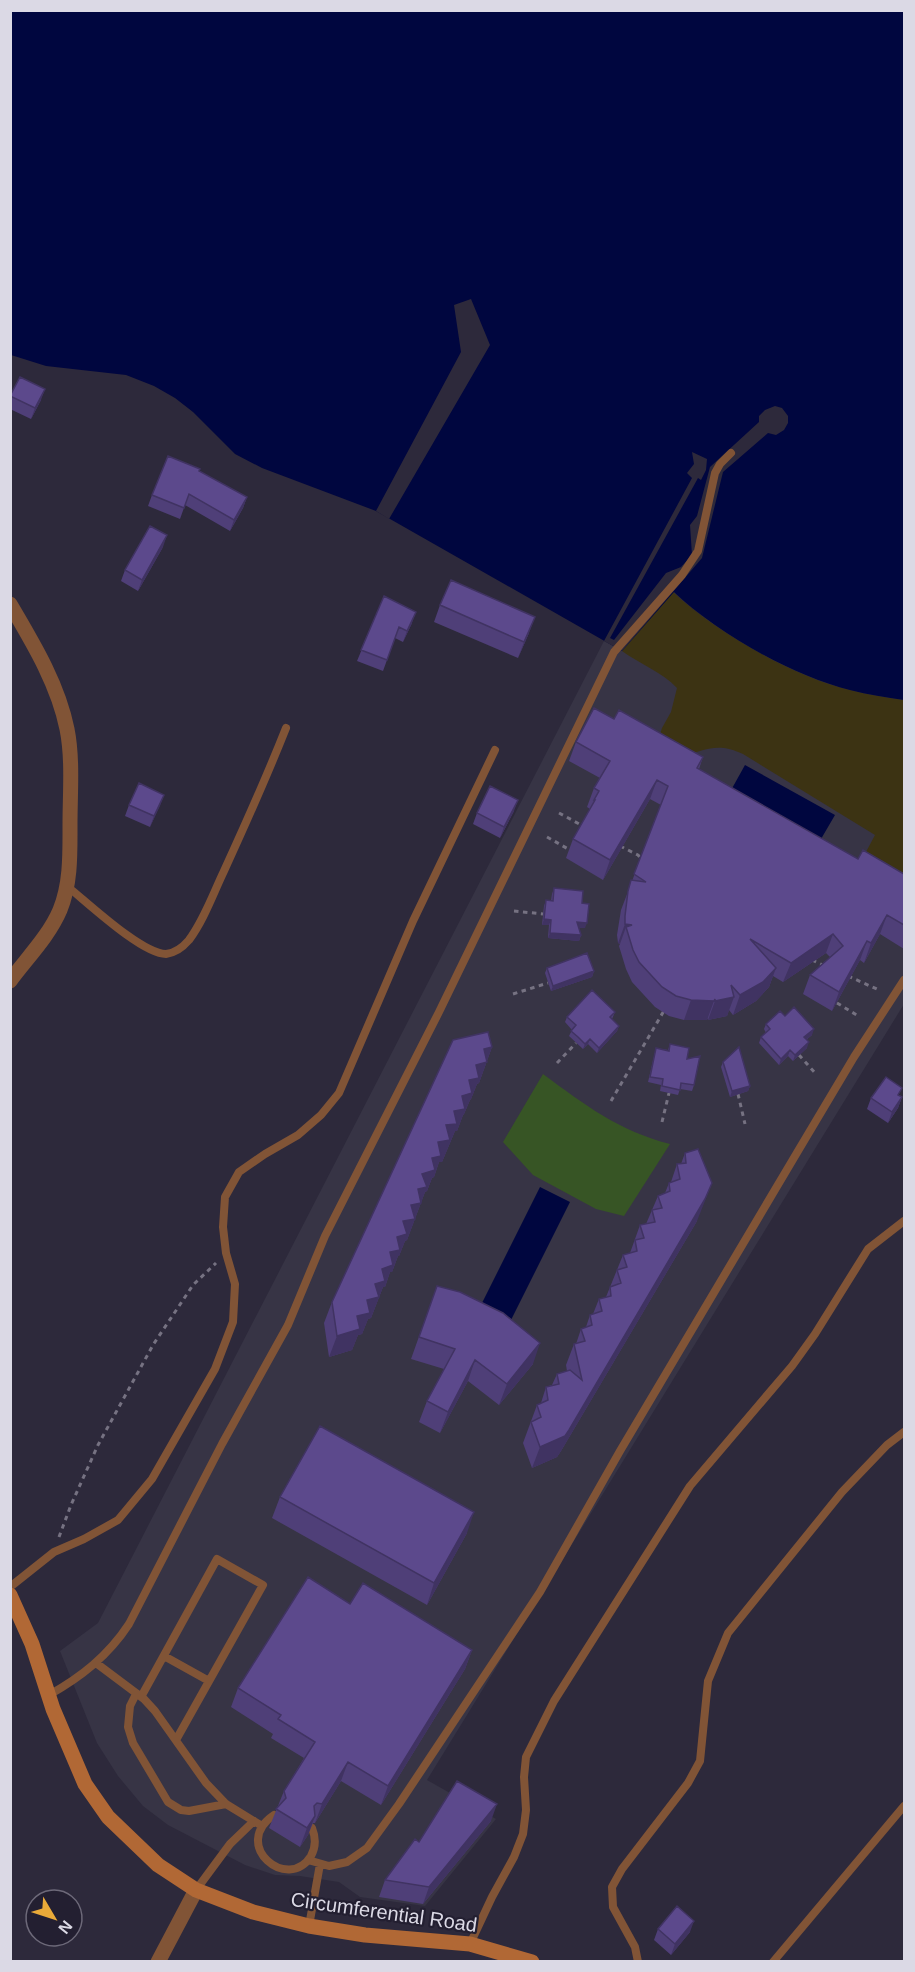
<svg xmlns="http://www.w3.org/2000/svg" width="915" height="1972" viewBox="0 0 915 1972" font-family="Arial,sans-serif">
	<rect width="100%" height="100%" fill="#2d293b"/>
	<path fill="#373445" d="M673,592L695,612L763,654L804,674L849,690L904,700V1004L427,1780L496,1819L425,1906L360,1897L339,1882L300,1876L275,1875L245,1865L168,1825L143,1806L118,1776L97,1743L60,1651L98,1623L604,641L622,650Z"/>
	<path fill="#375525" d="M543,1074C585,1105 619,1131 670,1144L624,1216L596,1209L533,1175L503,1142Z"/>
	<path fill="#3c3313" d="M673,592C716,632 792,676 850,690C868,695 886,697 904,700V874L866,852L875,835L743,754C716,741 704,751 676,758L658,741L662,728L671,712L677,688C662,672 640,664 622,651Z"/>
	<path fill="#00063f" d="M11,11H904V700C886,697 868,695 850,690C792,676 716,632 674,592L622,651L376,511L262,468L235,454L193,412L175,398L154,386L126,375L46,366L11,355Z
		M745,765L835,815L814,851L725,801Z
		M540,1187L570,1202L507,1328L477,1313Z"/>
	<path fill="#2d293b" d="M471,299L490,345L389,519L376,511L461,352L454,305Z
		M775,406L782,408L788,416V423L784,430L776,435L768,433L723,472L702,558L622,651L604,641L692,478L687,473L694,464L692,452L707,459L706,470L701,480L698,478L610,638L614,640L666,573L681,567L692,555L690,525L697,516L710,467L759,422V416L765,410Z"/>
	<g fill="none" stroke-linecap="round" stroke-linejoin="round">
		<path stroke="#767282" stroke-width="3" stroke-dasharray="4.5 4.5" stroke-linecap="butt" d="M559,813L583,826
			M547,837L570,850
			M620,846L638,855L642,860
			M514,911L543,914
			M812,960L825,966
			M848,976L879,990
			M513,994L548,983
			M837,1003L860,1017
			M799,1055L816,1074
			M557,1063L576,1043
			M738,1094L745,1124
			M611,1101L665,1009
			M662,1122L669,1093
			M59,1537L71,1505L98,1445L153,1345L193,1285L216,1263"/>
		<path stroke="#815436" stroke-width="8" d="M68,887C88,903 142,954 166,954C175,953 183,947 189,940C204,920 213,894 224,871C246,823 267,776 286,728
			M10,1587L54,1552L84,1539L118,1520L152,1479L215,1369L233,1322L235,1284L226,1253L223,1227L225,1197L239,1172L265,1154L298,1135L321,1115L339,1093L413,921L495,750
			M164,1656L209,1681
			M96,1663L144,1699L155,1711L206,1783L226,1804L262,1826
			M136,1694L130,1706L128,1727L133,1743L168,1802L181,1810L189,1811L226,1804
			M49,1695C81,1677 108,1656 129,1624L222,1444L288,1325L325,1236L439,1012L614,652L682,575L698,551L715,473L720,464L731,453
			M141,1697L217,1559L263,1585L176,1740
			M274,1815C230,1845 288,1893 311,1856C316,1847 316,1838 312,1828
			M308,1860L329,1866L347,1862L367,1848L399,1804L540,1592L620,1451L798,1151L854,1057L904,980
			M196,1890L230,1844L254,1821
			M309,1926L320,1864
			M470,1944L492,1897L514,1857L523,1834L526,1810L524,1777L526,1757L554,1701L690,1486L792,1366L815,1334L868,1249L904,1221
			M638,1962L635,1947L613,1907L612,1887L622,1869L688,1783L700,1761L708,1681L728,1633L842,1492L887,1445L904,1432
			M773,1962L904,1806"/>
		<path stroke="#815436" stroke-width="15" d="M10,604C33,643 58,684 67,729C73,759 70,793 70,824C70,853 71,883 60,910C49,936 27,958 10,981
			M158,1962L196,1890"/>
		<path stroke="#b16835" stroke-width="15" d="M10,1595L32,1644L53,1709L85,1784L108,1817L158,1865L196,1890L253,1912L309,1926L365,1935L470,1944L532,1962"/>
	</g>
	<path fill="#4f3f78" d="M10,396L41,400L31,419L10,409Z
		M199,471L247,497L243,508L230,531L185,505L180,519L148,506L152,495Z
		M163,547L138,591L121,581L125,570Z
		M384,596L412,623L403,642L395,638L383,671L357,661Z
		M440,605L529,633L518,658L434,622Z
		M614,719L703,757L699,769L858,859L904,874V949L880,934L864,963L860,960L832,1011L803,994L810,975L830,957L826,953L783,982L773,976L769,987L756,1001L733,1015L729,1010L727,1016L708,1020V1018L707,1020H684L669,1016L655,1007L632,982L626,969L619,946L620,944L618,943L617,935L621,910L661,805L650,799L603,880L566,858L573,839L590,809L587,807L594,788L600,778L569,761L576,742Z
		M164,795L150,827L125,816L129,805Z
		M514,811L500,838L473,824L477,813Z
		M554,888L582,903L585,928H579L581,935L579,941L548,938L549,925H542L544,906L546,900L551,901L552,894Z
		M547,968L594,971L592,977L551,991L545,973Z
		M615,1012L612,1019L619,1026L617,1031L597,1053L588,1044L583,1049L569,1036L572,1030L565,1022L567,1017Z
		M785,1016L812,1035L806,1040L807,1048L793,1061L788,1056L779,1065L759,1043L761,1037L766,1033L764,1029L766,1024Z
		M670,1044L687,1059L694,1085L692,1091L680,1089L678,1095L660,1091L661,1085L648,1082L656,1048L668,1050Z
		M492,1047L479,1083L477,1084L471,1099L470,1100L464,1114L463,1115L457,1131H455L442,1162H439L434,1177L432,1178L427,1191L425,1192L407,1240L405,1241L399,1256H398L392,1272H390L385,1287H383L371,1318L368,1319L362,1334L358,1335L352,1350L329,1357L324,1323L332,1302Z
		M723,1062L750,1086L748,1091L730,1097L721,1067Z
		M899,1096L902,1097L898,1108L888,1123L867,1109L871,1098Z
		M685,1153L697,1221L561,1451L557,1457L532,1468L523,1443L537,1405L541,1403L546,1387L552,1385L557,1374L567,1371L566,1365L574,1344H576L581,1329L586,1327L590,1315L593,1314L599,1299L606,1297L623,1255L630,1253L640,1225L646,1224L658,1196L665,1193L669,1183L671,1182L677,1164H681Z
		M437,1286L533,1364L499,1405L468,1381L440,1433L419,1422L427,1401L444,1369L411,1359Z
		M280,1497L467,1533L427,1605L272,1518Z
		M350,1604L472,1650L465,1669L381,1805L341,1781L315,1823H313L308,1835L300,1847L269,1828L284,1791L304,1758L271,1738L273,1734L231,1707L238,1688Z
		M491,1821L423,1904L379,1897L385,1880L419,1842Z
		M658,1929L690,1932L671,1955L654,1940Z"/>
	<path fill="#403362" d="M45,389L41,400L31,419L35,408Z
		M247,497L243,508L230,531L234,520Z
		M167,535L163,547L138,591L142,580Z
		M416,612L412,623L403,642L407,631Z
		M535,617L529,633L518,658L524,642Z
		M657,780L650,799L603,880L610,860Z
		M164,795L160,806L150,827L154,816Z
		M518,800L514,811L500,838L504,827Z
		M887,915L880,934L864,963L871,943Z
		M544,919L551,920L549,925H542Z
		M577,922L587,923L585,928H575Z
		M625,924L632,925L626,927L620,944L618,943Z
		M550,933L581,935L579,941L548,938Z
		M833,934L826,953L783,982L791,963Z
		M867,941L860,960L832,1011L839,992Z
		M776,968L769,987L756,1001L733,1015L740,995Z
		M594,971L592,977L551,991L553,986Z
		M734,997L727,1016L708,1020L715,1001Z
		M691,1000L714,1001L707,1020H684Z
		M619,1026L617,1031L597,1053L599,1048Z
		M814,1029L812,1035L802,1043L804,1037Z
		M590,1039L588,1044L583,1049L585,1044Z
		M809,1042L807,1048L793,1061L795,1055Z
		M492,1047L479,1083L477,1084L471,1099L470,1100L464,1114L463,1115L457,1131H455L442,1162H439L434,1177L432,1178L427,1191L425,1192L407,1240L405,1241L399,1256H398L392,1272H390L385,1287H383L371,1318L368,1319L362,1334L358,1335L352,1350L329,1357L337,1336L357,1316L367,1300L375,1284L422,1174L462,1096L484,1049Z
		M790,1050L788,1056L779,1065L781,1059Z
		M750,1086L748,1091L730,1097L732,1091Z
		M902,1097L898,1108L888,1123L892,1112Z
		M712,1183L697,1221L561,1451L557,1457L532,1468L540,1447Z
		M540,1343L533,1364L499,1405L507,1384Z
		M475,1360L468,1381L440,1433L448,1412Z
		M474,1512L467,1533L427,1605L434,1583Z
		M472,1650L465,1669L381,1805L388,1786Z
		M348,1762L341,1781L315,1823L322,1804Z
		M497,1804L491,1821L423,1904L429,1887Z
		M315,1816L308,1835L300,1847L307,1828Z
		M694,1921L690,1932L671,1955L675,1944Z"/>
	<path fill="#5c498c" stroke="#403362" stroke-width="1.5" d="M20,377L45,389L35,408L10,396Z
		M168,456L200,469L199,471L247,497L234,520L189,494L184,508L152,495Z
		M150,526L167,535L142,580L125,570Z
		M451,580L535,617L524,642L440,605Z
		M384,596L416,612L407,631L399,627L387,660L361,650Z
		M594,708L614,719L619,710L703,757L697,768L858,859L863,850L904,874V925L887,915L871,943L867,941L839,992L810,975L843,946L833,934L791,963L750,939L776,968L763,982L740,995L731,985L734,997L715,1001V999L714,1001L691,1000L676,996L662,987L639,962L633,950L626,927L632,925L625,924V916L628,891L631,880L646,882L634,874L668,786L657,780L610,860L573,839L595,800H594L599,791L594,788L610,761L576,742Z
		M139,783L164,795L154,816L129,805Z
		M490,786L518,800L504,827L477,813Z
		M554,888L583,891L582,903L589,904L587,923L577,922L581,935L550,933L551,920L544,919L546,900L553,901Z
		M587,953L594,971L553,986L547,968Z
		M592,990L615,1012L610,1017L619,1026L599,1048L590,1039L585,1044L578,1037L571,1031L576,1025L567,1017Z
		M794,1007L814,1029L804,1037L809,1042L795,1055L790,1050L781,1059L761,1037L770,1029L766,1024L780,1011L785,1016Z
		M488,1032L492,1047L484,1049L487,1062L476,1065L479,1078L469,1080L472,1093L462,1096L465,1109L454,1111L457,1124L446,1125L450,1140L438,1142L441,1156L432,1158L435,1170L422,1174L427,1187L418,1189L421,1203L411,1205L415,1219L403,1221L407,1234L397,1237L400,1250L390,1252L393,1265L382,1269L385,1281L375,1284L379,1297L367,1300L370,1313L357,1316L360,1329L337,1336L332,1302L453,1040Z
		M670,1044L689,1048L687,1059L700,1056L694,1085L681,1083L680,1090L662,1086L663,1079L650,1077L656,1048L669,1051Z
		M739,1047L750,1086L732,1091L723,1062Z
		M886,1077L902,1088L898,1095L902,1097L892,1112L871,1098Z
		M698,1149L712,1183L705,1199L569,1430L565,1436L540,1447L531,1422L541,1417L537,1405L548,1400L546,1387L559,1384L557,1374L570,1370L582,1380L574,1344L585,1341L581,1329L592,1325L590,1315L602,1311L599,1299L611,1296L610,1287L621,1283L617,1270L627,1267L623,1255L637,1251L635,1240L644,1238L640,1225L655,1222L652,1210L662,1208L658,1196L670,1191L669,1183L680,1179L677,1164L686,1163L685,1153Z
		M437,1286L460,1292L503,1313L540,1343L507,1384L475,1360L448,1412L427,1401L455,1349L419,1337Z
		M320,1426L474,1512L434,1583L280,1497Z
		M308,1577L350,1604L363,1583L472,1650L388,1786L348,1762L322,1804L317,1803L314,1806L315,1816L307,1828L276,1809L286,1798L284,1791L315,1742L278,1719L281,1715L238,1688Z
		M457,1781L497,1804L429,1887L385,1880L415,1839L419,1842Z
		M677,1906L694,1921L675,1944L658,1929Z"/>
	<g text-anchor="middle" stroke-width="4.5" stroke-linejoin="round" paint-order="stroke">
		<g font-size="20" fill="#dbd9e5" stroke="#231f31">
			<text transform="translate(384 1912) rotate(8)" y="7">Circumferential Road</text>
		</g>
	</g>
	<rect width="915" height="1972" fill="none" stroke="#dbd9e5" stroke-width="24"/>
	<g transform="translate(54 1918) rotate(129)"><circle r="28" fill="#231f31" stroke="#6d6979" stroke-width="1.5"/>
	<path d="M0-4.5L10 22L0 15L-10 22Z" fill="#eaaa39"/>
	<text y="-9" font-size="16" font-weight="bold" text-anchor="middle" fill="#dbd9e5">N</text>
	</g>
</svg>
